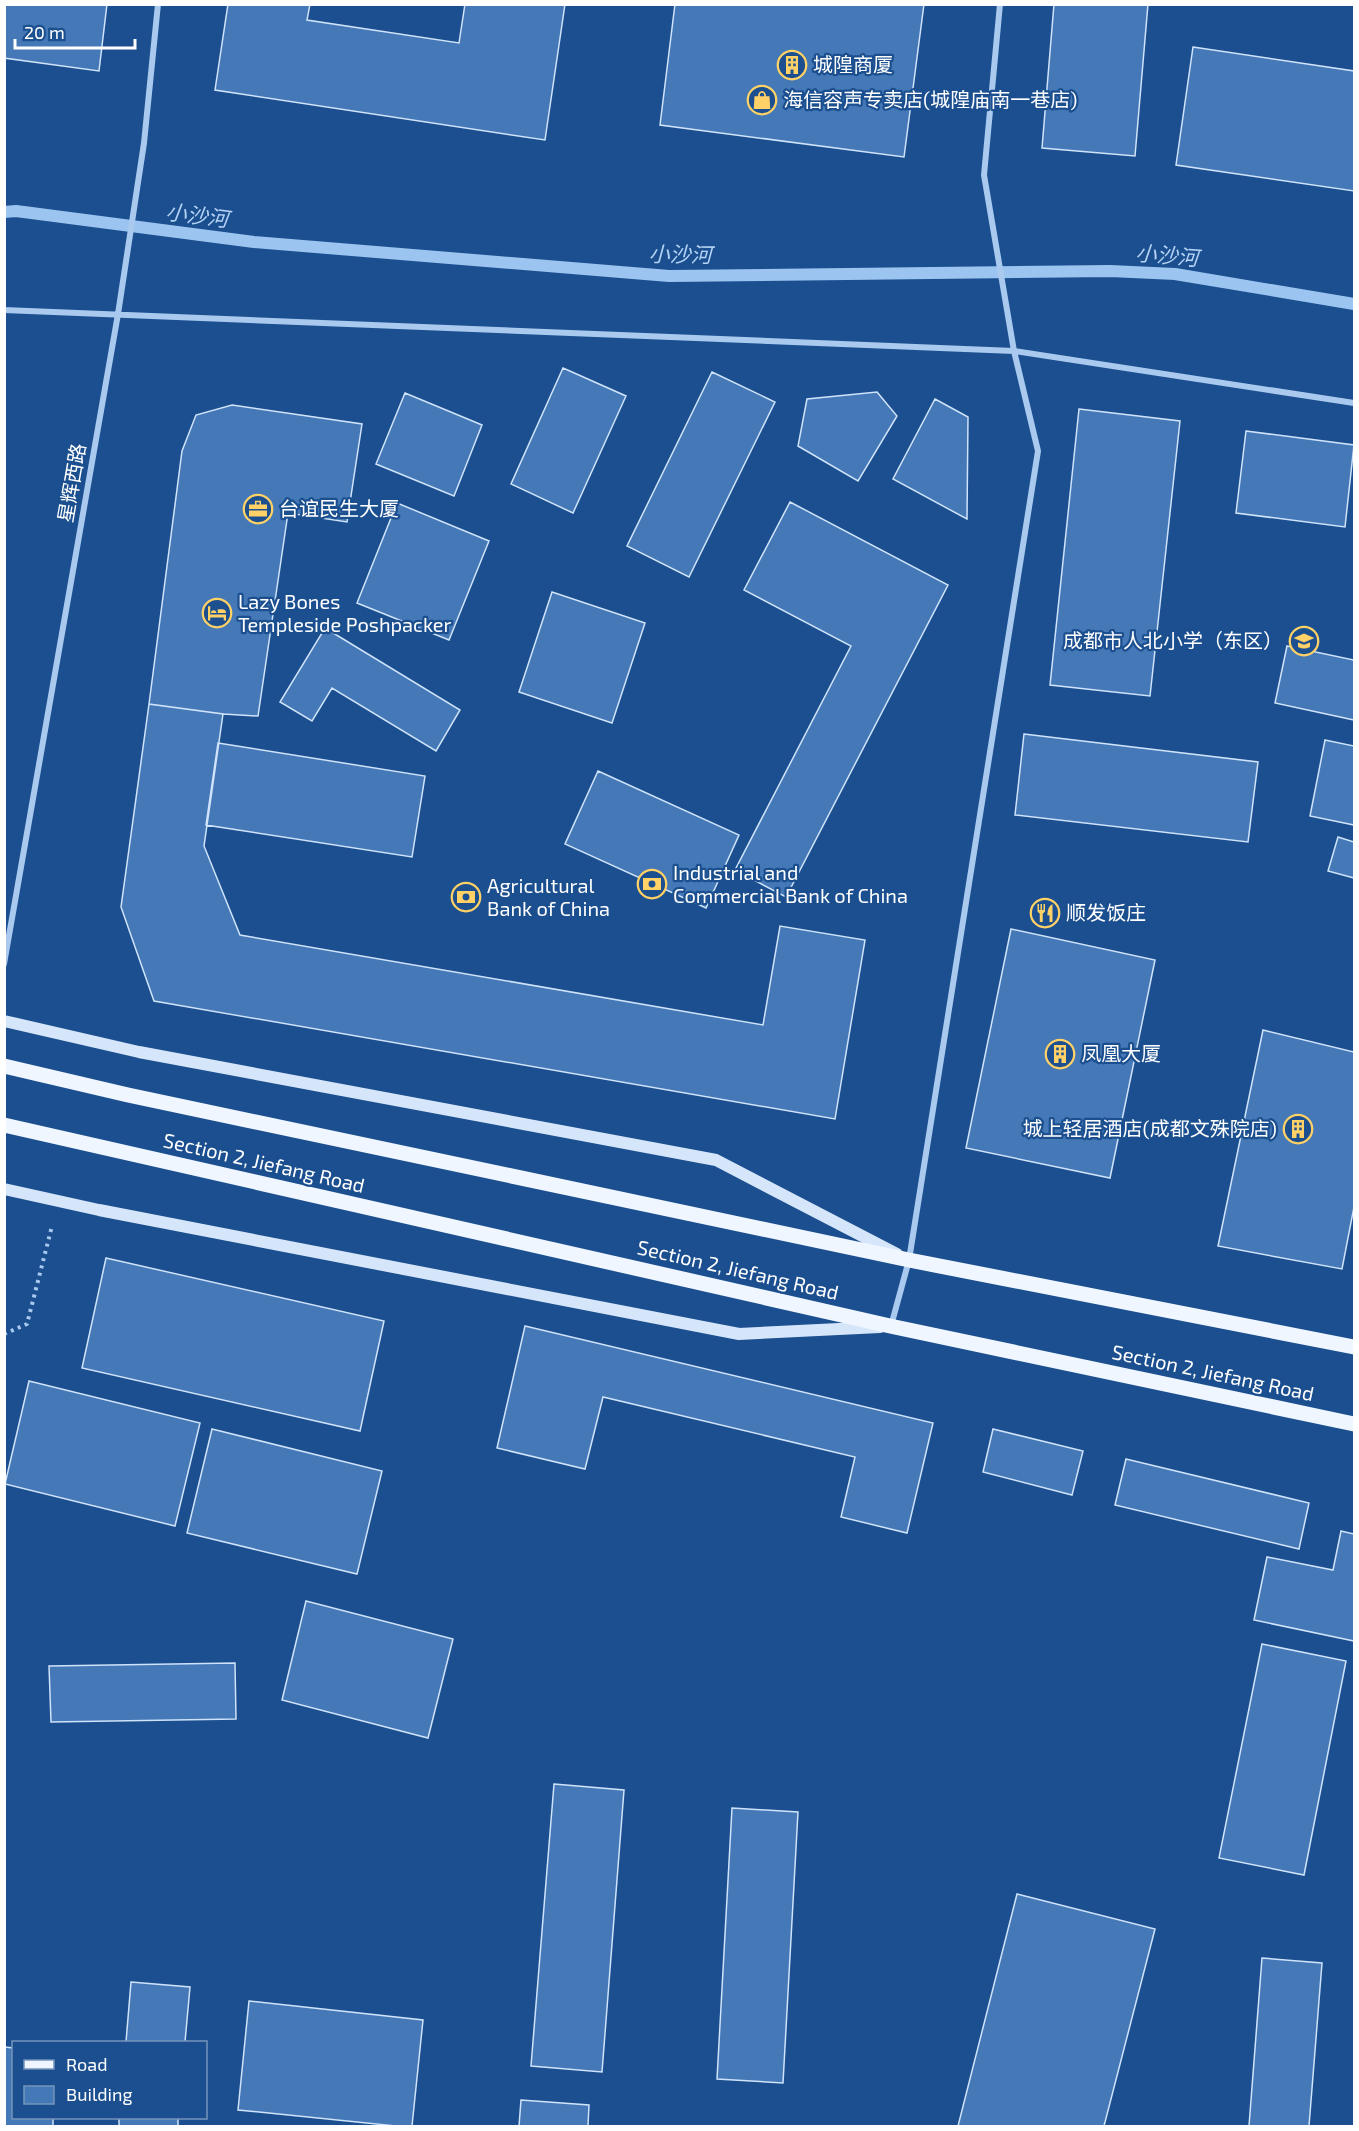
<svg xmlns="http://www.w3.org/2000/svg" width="1359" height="2131" viewBox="0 0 1359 2131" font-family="'Exo 2','Noto Sans SC',sans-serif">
	<rect width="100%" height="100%" fill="#1b4f8f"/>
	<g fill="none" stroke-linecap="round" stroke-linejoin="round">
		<path stroke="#9cc4f0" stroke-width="12" d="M4,212L16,211L254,242L669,276L1110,271L1175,274L1354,304"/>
	</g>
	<path fill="#4478b7" stroke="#cfe3fa" stroke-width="1.5" d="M4,4H107L99,71L4,58Z
		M228,4H310L307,20L459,43L465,4H565L545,140L215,90Z
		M675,4H924L904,157L660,125Z
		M1054,4H1148L1135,156L1042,148Z
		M1193,47L1354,71V191L1176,165Z
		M563,368L626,396L573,513L511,484Z
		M712,372L775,402L689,577L627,546Z
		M877,392L897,416L858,481L798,446L807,399Z
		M405,393L482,425L454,496L376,464Z
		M935,399L968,417L967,519L893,479Z
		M232,405L362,424L347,522L288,513L258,716L223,714L149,704L182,451L196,415Z
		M1079,409L1180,421L1150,696L1050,685Z
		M1246,431L1354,445L1345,527L1236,513Z
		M790,502L948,585L786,897L735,870L851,646L744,590Z
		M397,503L489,541L449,640L357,603Z
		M552,592L645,623L612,723L519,692Z
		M325,628L460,710L436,751L332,688L312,721L280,702Z
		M1287,646L1354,660V720L1275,703Z
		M149,704L223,714L204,846L240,935L763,1025L780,926L865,940L835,1119L154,1001L121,907Z
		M1024,734L1258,762L1248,842L1015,815Z
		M1325,740L1354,746V825L1310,816Z
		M218,743L425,776L412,857L206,825Z
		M598,771L739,835L706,908L565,844Z
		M1338,837L1354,842V878L1328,871Z
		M1011,929L1155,960L1110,1178L966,1148Z
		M1263,1030L1354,1052V1207L1342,1269L1218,1246Z
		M106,1258L384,1321L360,1431L82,1368Z
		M525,1326L933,1423L907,1533L841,1517L855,1457L603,1397L585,1469L497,1448Z
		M29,1381L200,1423L175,1526L5,1484Z
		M212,1429L382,1471L357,1574L187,1533Z
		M993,1429L1083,1451L1072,1495L983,1472Z
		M1126,1459L1309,1503L1299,1549L1115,1505Z
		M1341,1531L1354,1534V1641L1254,1620L1267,1557L1333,1570Z
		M306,1601L453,1639L428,1738L282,1700Z
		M1262,1644L1346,1661L1304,1875L1219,1858Z
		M235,1663L236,1719L51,1722L49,1666Z
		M554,1784L624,1790L602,2072L531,2066Z
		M732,1808L798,1812L783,2083L717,2079Z
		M1017,1894L1155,1929L1104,2126H958Z
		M1262,1958L1322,1963L1309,2126H1249Z
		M131,1982L190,1987L185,2042H126Z
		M249,2001L423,2020L412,2126H396L238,2110Z
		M4,2047L14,2048V2118H53V2126H4Z
		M521,2100L589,2105L588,2126H519Z
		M119,2118H178V2126H119Z"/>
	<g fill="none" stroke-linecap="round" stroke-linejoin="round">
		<path stroke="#a9c9ee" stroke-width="4" stroke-dasharray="3 4.5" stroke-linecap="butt" d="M4,1334L27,1324L52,1226"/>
		<path stroke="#a9c9ee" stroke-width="6" d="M4,310L1014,351L1354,403
			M4,964L118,314L144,143L158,4
			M891,1326L909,1260L1038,451L1014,351L984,175L1000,4"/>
		<path stroke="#d6e6fa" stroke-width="12" d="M4,1021L139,1052L716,1160L897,1254
			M4,1189L99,1210L739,1334L880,1327"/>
		<path stroke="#f0f6ff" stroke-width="15" d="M4,1066L128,1095L909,1260L1354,1347
			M4,1125L890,1326L1354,1424"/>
	</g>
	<defs>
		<g id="building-ring" transform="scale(1.5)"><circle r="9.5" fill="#1b4f8f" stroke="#ffd166" stroke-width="1.5"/><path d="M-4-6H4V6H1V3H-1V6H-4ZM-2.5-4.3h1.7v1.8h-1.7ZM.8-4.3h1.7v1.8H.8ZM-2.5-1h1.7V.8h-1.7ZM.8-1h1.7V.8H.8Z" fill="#ffd166"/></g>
		<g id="shop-ring" transform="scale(1.5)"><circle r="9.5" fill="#1b4f8f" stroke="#ffd166" stroke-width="1.5"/><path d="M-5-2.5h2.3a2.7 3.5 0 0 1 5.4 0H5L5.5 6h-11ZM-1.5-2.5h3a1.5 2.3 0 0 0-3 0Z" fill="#ffd166"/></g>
		<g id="office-ring" transform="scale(1.5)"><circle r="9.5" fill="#1b4f8f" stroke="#ffd166" stroke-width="1.5"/><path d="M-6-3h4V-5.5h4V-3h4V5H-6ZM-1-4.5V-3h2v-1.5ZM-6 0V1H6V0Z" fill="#ffd166"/></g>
		<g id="hotel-ring" transform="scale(1.5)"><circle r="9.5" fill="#1b4f8f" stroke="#ffd166" stroke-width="1.5"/><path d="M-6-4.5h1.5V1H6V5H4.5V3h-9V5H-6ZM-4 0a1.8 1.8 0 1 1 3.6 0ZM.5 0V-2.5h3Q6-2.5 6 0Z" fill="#ffd166"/></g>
		<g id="school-ring" transform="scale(1.5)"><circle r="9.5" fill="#1b4f8f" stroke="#ffd166" stroke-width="1.5"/><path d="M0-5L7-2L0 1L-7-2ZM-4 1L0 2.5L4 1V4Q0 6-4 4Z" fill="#ffd166"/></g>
		<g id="bank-ring" transform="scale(1.5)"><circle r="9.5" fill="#1b4f8f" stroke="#ffd166" stroke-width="1.5"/><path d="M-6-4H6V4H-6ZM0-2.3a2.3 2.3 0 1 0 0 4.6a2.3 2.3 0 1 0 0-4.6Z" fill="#ffd166"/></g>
		<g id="restaurant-ring" transform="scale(1.5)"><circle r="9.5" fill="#1b4f8f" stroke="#ffd166" stroke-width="1.5"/><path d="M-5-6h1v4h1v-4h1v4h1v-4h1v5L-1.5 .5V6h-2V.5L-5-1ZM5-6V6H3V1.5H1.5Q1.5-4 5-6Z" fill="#ffd166"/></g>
	</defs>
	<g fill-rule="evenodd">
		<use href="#building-ring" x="792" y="65"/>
		<use href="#shop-ring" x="762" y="100"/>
		<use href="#office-ring" x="258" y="509"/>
		<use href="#hotel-ring" x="217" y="613"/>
		<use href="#school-ring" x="1304" y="641"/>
		<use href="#bank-ring" x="652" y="884"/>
		<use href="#bank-ring" x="466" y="897"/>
		<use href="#restaurant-ring" x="1045" y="913"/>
		<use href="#building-ring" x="1060" y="1054"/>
		<use href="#building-ring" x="1298" y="1129"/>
	</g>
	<g text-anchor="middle" stroke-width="4.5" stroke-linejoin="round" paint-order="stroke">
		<g font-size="20" fill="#fff" stroke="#1b4f8f" text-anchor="start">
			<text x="813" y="72">城隍商厦</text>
			<text x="783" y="107">海信容声专卖店(城隍庙南一巷店)</text>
			<text x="279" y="516">台谊民生大厦</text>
			<text x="238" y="609">Lazy Bones<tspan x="238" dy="23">Templeside Poshpacker</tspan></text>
			<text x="1283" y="648" text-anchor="end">成都市人北小学（东区）</text>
			<text x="673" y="880">Industrial and<tspan x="673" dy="23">Commercial Bank of China</tspan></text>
			<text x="487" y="893">Agricultural<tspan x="487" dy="23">Bank of China</tspan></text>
			<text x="1066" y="920">顺发饭庄</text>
			<text x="1081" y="1061">凤凰大厦</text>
			<text x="1277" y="1136" text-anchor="end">城上轻居酒店(成都文殊院店)</text>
		</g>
		<g font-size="20" fill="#fff" stroke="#1b4f8f">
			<text transform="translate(72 483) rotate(-80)" y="7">星辉西路</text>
			<text transform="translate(264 1163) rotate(13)" y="7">Section 2, Jiefang Road</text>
			<text transform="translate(738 1270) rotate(13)" y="7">Section 2, Jiefang Road</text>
			<text transform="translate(1213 1373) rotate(12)" y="7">Section 2, Jiefang Road</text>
		</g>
		<g font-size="21" font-style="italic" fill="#b5d3f5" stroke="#1b4f8f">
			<text transform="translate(197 216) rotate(7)" y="7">小沙河</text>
			<text transform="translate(680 255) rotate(1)" y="7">小沙河</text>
			<text transform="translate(1167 256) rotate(5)" y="7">小沙河</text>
		</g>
	</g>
	<rect width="1359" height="2131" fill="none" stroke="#ffffff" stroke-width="12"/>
	<rect x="12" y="2041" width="195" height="78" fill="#1b4f8f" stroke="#7695bc" stroke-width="1.5"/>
	<rect x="24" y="2060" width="30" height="9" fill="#f0f6ff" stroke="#7695bc" stroke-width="1.5"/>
	<text x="66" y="2071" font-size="18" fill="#ffffff">Road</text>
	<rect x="24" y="2086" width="30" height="18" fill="#4478b7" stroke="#7695bc" stroke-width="1.5"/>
	<text x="66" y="2101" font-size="18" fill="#ffffff">Building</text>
	<path d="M15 39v9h120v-9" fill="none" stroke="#ffffff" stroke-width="3"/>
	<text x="24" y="39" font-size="18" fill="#ffffff" stroke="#1b4f8f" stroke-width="4.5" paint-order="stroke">20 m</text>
</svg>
